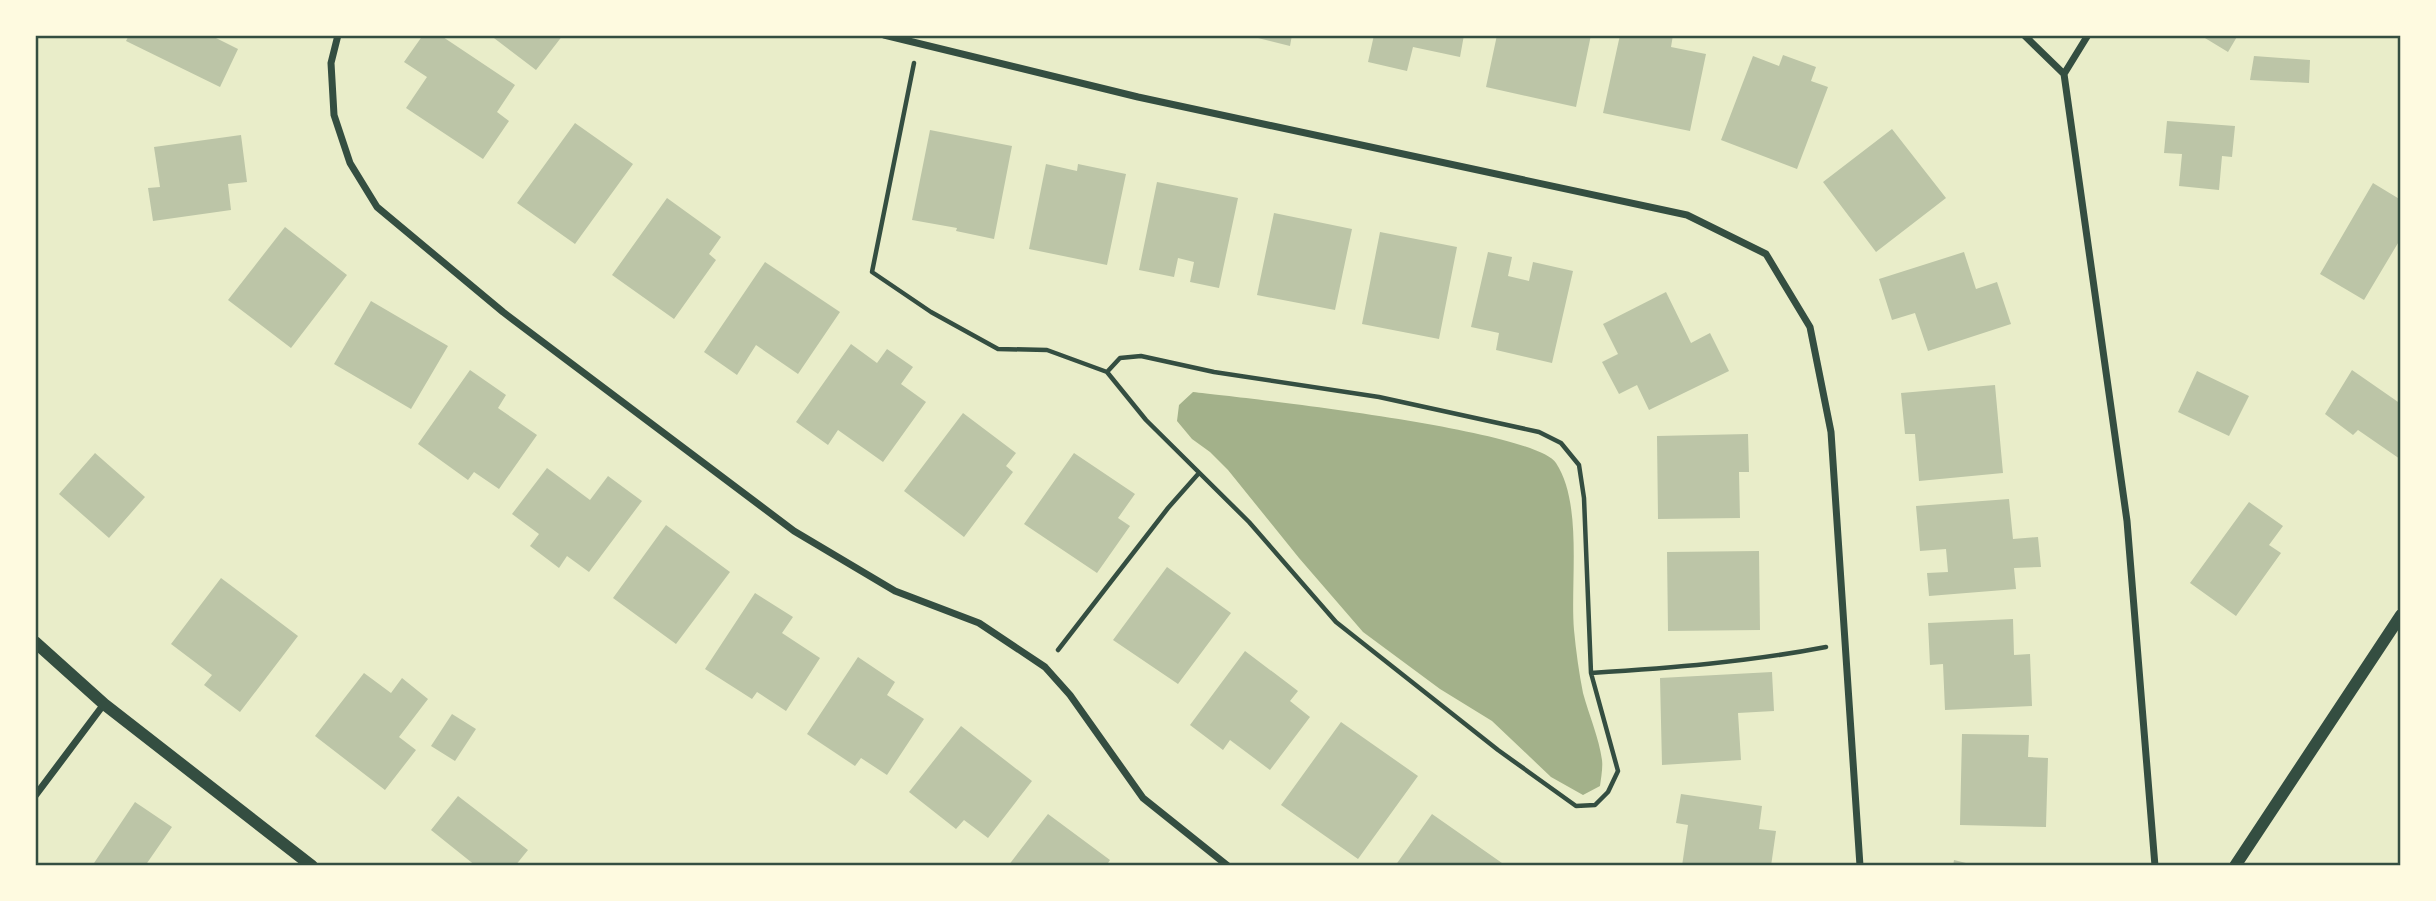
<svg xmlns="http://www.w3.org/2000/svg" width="2436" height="901" viewBox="0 0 2436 901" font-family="Inter,sans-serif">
	<rect width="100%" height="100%" fill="#e9edc9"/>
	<path fill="#a3b18a" d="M1193,392C1246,398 1533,429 1556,463C1583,504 1570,582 1574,630C1576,651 1579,673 1583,693C1589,715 1599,738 1602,760C1603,768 1601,778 1600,786L1583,795L1551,777L1492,721L1440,689L1363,632L1299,558L1228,470L1210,452L1192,439L1177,421L1179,405Z"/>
	<path fill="#bcc5a7" d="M129,35H210L238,49L220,87L126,41Z
		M423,35H440L515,85L497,112L509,121L483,159L406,108L427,77L404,62Z
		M490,35H563L536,70Z
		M1246,35H1292L1290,46Z
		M1374,35H1464L1460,57L1413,47L1407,71L1368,62Z
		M1497,35H1591L1576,107L1486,87Z
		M1620,35H1673L1671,47L1706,54L1690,131L1603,113Z
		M2200,35H2238L2228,52Z
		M1783,55L1816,67L1811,81L1828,87L1797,169L1721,140L1753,56L1779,66Z
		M2254,56L2310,60L2309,83L2250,80Z
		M2167,121L2235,126L2232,157L2222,156L2219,190L2179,186L2182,154L2164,153Z
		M575,123L633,164L575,244L517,203Z
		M1892,129L1946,198L1876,252L1823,182Z
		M930,130L1012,146L994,239L956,231L957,228L912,220Z
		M241,135L247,182L228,184L231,210L153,221L148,188L160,187L154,147Z
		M1046,164L1077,171L1078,164L1126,174L1107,265L1029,249Z
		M1157,182L1238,198L1219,288L1190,282L1194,262L1178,258L1174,277L1139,270Z
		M2373,183L2401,200V238L2364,300L2320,274Z
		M667,198L721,237L709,254L716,260L674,319L612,275Z
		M1274,213L1352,229L1335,310L1257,295Z
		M285,227L347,275L291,348L228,300Z
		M1380,232L1457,247L1439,339L1362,324Z
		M1488,252L1512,257L1508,276L1529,281L1533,262L1573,271L1552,363L1496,350L1499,333L1471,327Z
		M1964,252L1976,289L1997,282L2011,324L1928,351L1915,313L1892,320L1879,279Z
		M765,262L840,312L798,374L756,345L737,375L704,352Z
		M1666,292L1691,343L1710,333L1729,371L1649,410L1637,385L1619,394L1602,362L1618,354L1603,324Z
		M371,301L448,346L411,409L334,364Z
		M851,344L877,363L887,349L913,367L901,384L926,402L883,462L838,430L828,445L796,422Z
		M470,370L506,395L498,408L537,435L499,489L474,472L468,480L418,444Z
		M2352,370L2401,404L2400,459L2358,430L2353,435L2325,414Z
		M2197,371L2249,396L2229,436L2178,412Z
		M1995,385L2003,473L1919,481L1915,434H1905L1901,393Z
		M963,413L1016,453L1006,466L1013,472L964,537L904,491Z
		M1748,434L1749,472H1739L1740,518L1658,519L1657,436Z
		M95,453L145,497L109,538L59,494Z
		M1074,453L1135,494L1118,518L1130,526L1097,573L1024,524Z
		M547,468L590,500L608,476L642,501L589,572L567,556L559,568L530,546L539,534L512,514Z
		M2009,499L2013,539L2038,537L2041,567L2014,568L2016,589L1929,596L1927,573L1948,572L1946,549L1920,551L1916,506Z
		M2249,502L2283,526L2269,545L2281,553L2236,616L2190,583Z
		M666,525L730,572L676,644L613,598Z
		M1759,551L1760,630L1668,631L1667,552Z
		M1167,567L1231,613L1178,684L1113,640Z
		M221,578L298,636L240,712L204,685L212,675L171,644Z
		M755,593L793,617L782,633L820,658L786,711L757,692L752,699L705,669Z
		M2013,619L2014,655L2030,654L2032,706L1945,710L1943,664L1930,665L1928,623Z
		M1245,651L1298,691L1290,701L1310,717L1270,770L1230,740L1223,750L1190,725Z
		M858,657L895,682L887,695L924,719L887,775L861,758L855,766L807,734Z
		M1772,672L1774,711L1738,713L1741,760L1662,765L1660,678Z
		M364,673L391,693L402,678L428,699L399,737L416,750L385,790L315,736Z
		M452,714L476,729L455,761L431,746Z
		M1341,722L1418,776L1358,859L1281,805Z
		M961,726L1032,781L988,838L964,820L956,829L909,792Z
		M1962,734L2029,735L2028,757L2048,758L2046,827L1960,825Z
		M1681,794L1762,806L1759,829L1776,831L1771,866H1682L1688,825L1676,823Z
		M458,796L528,850L515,866H476L431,830Z
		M135,802L172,827L145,866H92Z
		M1048,814L1110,860L1106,866H1008Z
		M1432,814L1502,863L1499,866H1395Z
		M1954,860L1974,865V866H1953Z"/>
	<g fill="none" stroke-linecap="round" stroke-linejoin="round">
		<path stroke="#344e41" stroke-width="4.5" d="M914,63L872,272L931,312L998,349L1047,350L1107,372L1146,420L1249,522L1336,622L1498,750L1576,806L1595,805L1608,792L1618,771L1591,673L1584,498L1579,465L1561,443L1539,432L1379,397L1214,372L1141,356L1120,358L1107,372
			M1058,650L1168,508L1199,473
			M1591,673C1670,668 1748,662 1826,647"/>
		<path stroke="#344e41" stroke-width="7" d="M338,35L331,63L334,115L350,163L377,207L503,312L794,531L895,591L979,623L1045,667L1070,695L1143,798L1228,866
			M884,35L1138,97L1687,215L1766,254L1810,327L1831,432L1860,866
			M2024,35L2064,74L2127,521L2155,866
			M2064,74L2088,35
			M35,796L104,704"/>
		<path stroke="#344e41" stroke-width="12" d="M35,642L104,704L312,866
			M2235,866L2401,615"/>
	</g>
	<rect width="2436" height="901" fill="none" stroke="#fefae0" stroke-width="74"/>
	<rect x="37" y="37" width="2362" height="827" fill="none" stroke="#344e41" stroke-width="2.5"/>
</svg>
